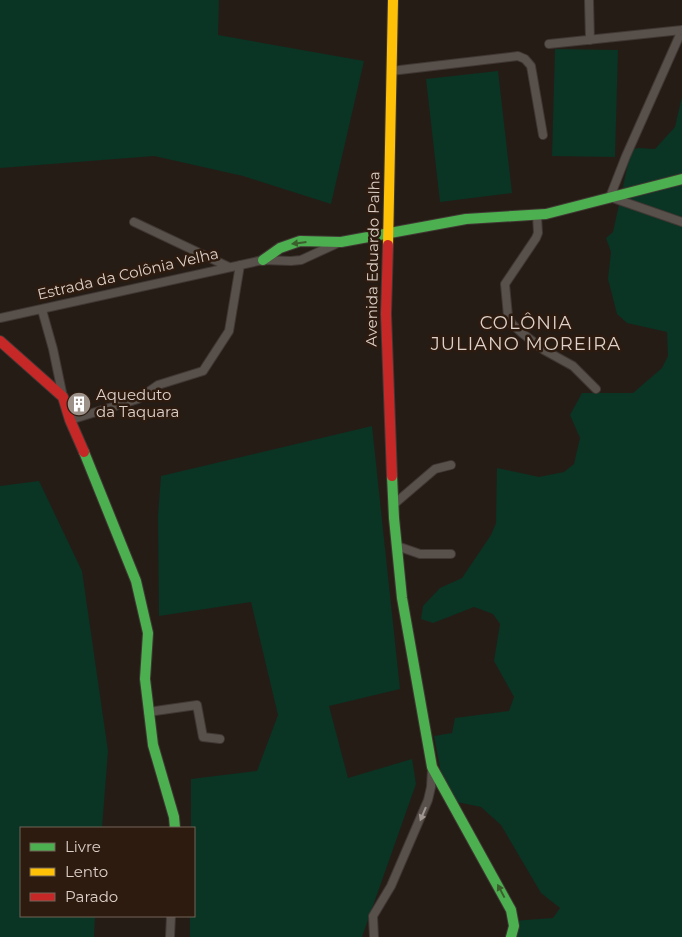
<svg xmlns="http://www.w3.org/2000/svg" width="682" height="937" viewBox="0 0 682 937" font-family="Montserrat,sans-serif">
	<rect width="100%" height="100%" fill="#261c16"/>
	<path fill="#0a3424" d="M0,0H219L218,35L364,61L331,204L243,176L154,156L0,168Z
		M555,49L618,50L615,157L552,156Z
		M498,71L512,193L440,202L426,79Z
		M682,97V937H509L512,921L553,918L560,908L541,893L501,825L481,807L457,802L441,773L434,736L452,733L455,718L509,711L514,697L494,661L500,624L493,614L474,607L433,623L421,619L423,606L440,588L462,578L491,535L496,523L497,468L539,477L564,472L574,464L580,438L570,415L582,393H633L662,368L668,356L667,332L627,323L617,314L608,279L611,252L606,238L613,232L631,150L638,148L655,149L675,127Z
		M372,426L400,689L329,706L348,778L412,759L416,784L362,937H190V916H194V828H191V779L257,771L278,715L251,602L159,616L158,516L161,476Z
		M39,481L82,571L108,751L102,828H21V916H95L94,937H0V486Z"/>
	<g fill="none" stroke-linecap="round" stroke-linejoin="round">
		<g stroke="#403733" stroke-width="10">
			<path id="street" d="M589,0L590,40
				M682,30L626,156L610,197L682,222
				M549,44L682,30
				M391,71L518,56L525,59L531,66L543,135
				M537,216L538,233L536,238L505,284L508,316L512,324L522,333L544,350L573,366L596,389
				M134,222L229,267
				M42,310L53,349L63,397
				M0,318L263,260L291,261L301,260L338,243
				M70,420L138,399L158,385L203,371L229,331L240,265
				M393,505L435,469L451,465
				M397,546L420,554H451
				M148,712L197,705L203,737L220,739
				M170,937L171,916
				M374,937L373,916L391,886L428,800L431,787L432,769"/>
		</g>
		<g stroke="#403733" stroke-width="12">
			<path id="fast" d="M263,260L280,248L300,241L341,242L466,219L546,214L682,179
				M84,452L136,581L148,633L145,679L153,745L174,817L175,828
				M392,476L394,518L402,598L432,767L511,910L514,926L511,937"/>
		</g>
		<g stroke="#403733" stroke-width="12">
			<path id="slow" d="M388,245L393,0"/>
		</g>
		<g stroke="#403733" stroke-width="12">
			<path id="jam" d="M388,245L386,314L392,476
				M0,341L63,397L70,420L84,452"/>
		</g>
		<use href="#street" stroke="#57504b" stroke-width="8"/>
		<use href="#fast" stroke="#4caf50" stroke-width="10"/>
		<use href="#slow" stroke="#ffc107" stroke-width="10"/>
		<use href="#jam" stroke="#c62828" stroke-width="10"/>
	</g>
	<defs><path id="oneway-solid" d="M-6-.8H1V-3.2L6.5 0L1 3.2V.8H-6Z" transform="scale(1.25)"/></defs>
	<g fill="#3b5e2c">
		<use href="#oneway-solid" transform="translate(299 243) rotate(173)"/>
		<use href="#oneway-solid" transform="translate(501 891) rotate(-118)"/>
	</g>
	<use fill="#a19790" href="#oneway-solid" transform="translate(423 814) rotate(113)"/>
	<defs>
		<g id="building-disc" transform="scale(1.25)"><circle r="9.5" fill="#9d928a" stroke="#2d1b0f"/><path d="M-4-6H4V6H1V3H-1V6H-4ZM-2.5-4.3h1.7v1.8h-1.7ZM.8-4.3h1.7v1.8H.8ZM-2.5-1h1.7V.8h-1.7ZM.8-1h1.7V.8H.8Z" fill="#fff"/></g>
	</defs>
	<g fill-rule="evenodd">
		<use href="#building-disc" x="79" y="404"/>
	</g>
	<g text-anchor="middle" stroke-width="5" stroke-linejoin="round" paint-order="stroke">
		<g font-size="15" fill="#ddd1c9" stroke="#2d1b0f">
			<text transform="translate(373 259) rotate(-89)" y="5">Avenida Eduardo Palha</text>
			<text transform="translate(128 274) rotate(-13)" y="5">Estrada da Colônia Velha</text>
		</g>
		<g font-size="15" fill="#ddd1c9" stroke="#2d1b0f" text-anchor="start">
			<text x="96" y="400">Aqueduto<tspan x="96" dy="17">da Taquara</tspan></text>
		</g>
		<g font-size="18" letter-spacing="1" fill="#ddd1c9" stroke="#2d1b0f">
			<text x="526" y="329">COLÔNIA<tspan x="526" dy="21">JULIANO MOREIRA</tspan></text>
		</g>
	</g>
	<rect x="20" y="827" width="175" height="90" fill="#2d1b0f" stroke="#736459"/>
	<rect x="30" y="843" width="25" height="8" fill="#4caf50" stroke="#736459"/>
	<text x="65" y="852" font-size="15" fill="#ddd1c9">Livre</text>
	<rect x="30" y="868" width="25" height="8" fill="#ffc107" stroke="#736459"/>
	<text x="65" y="877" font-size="15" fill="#ddd1c9">Lento</text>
	<rect x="30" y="893" width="25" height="8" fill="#c62828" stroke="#736459"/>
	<text x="65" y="902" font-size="15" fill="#ddd1c9">Parado</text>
</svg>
